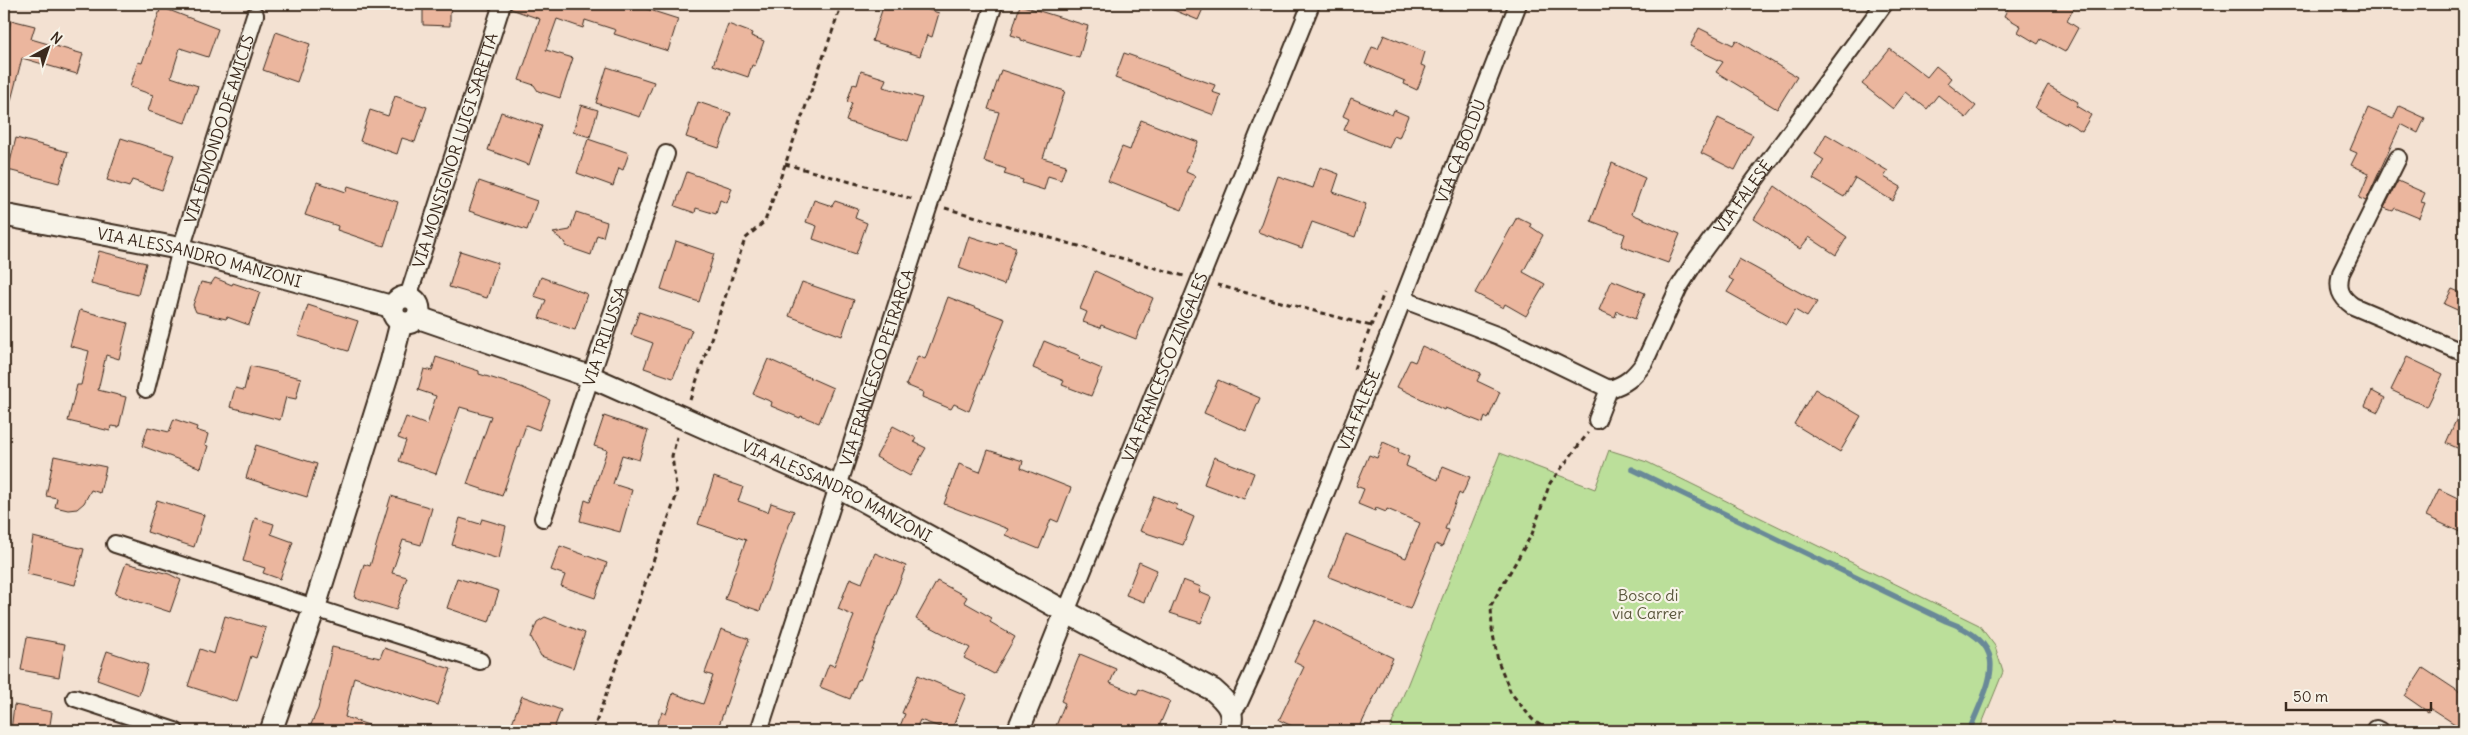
<svg xmlns="http://www.w3.org/2000/svg" width="2468" height="735" viewBox="0 0 2468 735" font-family="Delius,sans-serif">
	<rect width="100%" height="100%" fill="#f3e1d2"/>
	<filter id="ink" filterUnits="userSpaceOnUse"><feTurbulence type="fractalNoise" baseFrequency=".02" numOctaves="2"/><feDisplacementMap in="SourceGraphic" scale="10" xChannelSelector="R" yChannelSelector="G"/><feConvolveMatrix kernelMatrix="1 2 1 2 8 2 1 2 1" color-interpolation-filters="sRGB"/></filter>
	<g filter="url(#ink)">
		<path fill="#bbdf9a" stroke="#7b845c" d="M1609,450L1647,462L1979,625L1995,646L2003,672L1979,731H1389L1500,453L1595,489Z"/>
		<g fill="none" stroke-linecap="round" stroke-linejoin="round">
			<path stroke="#698998" stroke-width="5.5" d="M1632,469L1946,621C2015,646 1989,681 1969,731"/>
		</g>
		<path fill="#ebb69e" stroke="#3b2a1e" d="M423,4H453L450,13V26L423,25Z
			M512,4H631L678,19L668,51L614,34L616,30L585,20L583,28L557,19L546,50L573,58L560,98L538,91L534,85L519,80L540,19L511,9Z
			M884,4H909L939,13L932,37L927,35L920,56L872,41Z
			M1159,4H1205L1198,20Z
			M2010,4H2076L2067,21L2078,28L2065,52L2041,39L2038,44L2018,32L2021,26L2004,16Z
			M1020,5L1088,26L1079,58L1021,40V38L1011,35Z
			M161,7L218,29L208,57L180,48L171,77L198,86L185,123L148,111L153,95L130,87L138,62L142,63Z
			M11,20L35,26L31,39L83,54L77,74L22,58L9,108L4,107V50Z
			M728,24L752,33L751,36L764,41L755,66L752,65L748,77L713,65Z
			M1699,28L1733,45L1736,40L1797,77L1777,109L1716,72L1723,62L1690,46Z
			M276,32L310,44L297,82L263,70Z
			M1384,35L1425,52L1421,65L1426,67L1417,90L1404,84L1405,81L1365,64L1372,47L1378,49Z
			M1890,49L1927,77L1936,66L1951,78L1947,83L1976,106L1966,118L1938,95L1927,109L1906,92L1893,109L1862,84Z
			M1124,53L1215,85L1212,92L1221,95L1214,115L1115,78Z
			M607,67L654,82L640,117L596,103Z
			M1001,70L1065,91L1043,158L1066,165L1061,180L1048,176L1044,190L1022,183L1023,180L1004,174L1006,169L984,161L999,112L988,109Z
			M861,71L886,79L883,87L922,98L908,141L846,121L852,103L847,102L853,84L857,85Z
			M2048,85L2078,102L2076,106L2091,115L2082,131L2066,122L2065,124L2035,108Z
			M395,96L427,107L415,142L402,138L397,154L360,141L370,110L388,116Z
			M1351,98L1392,115L1394,110L1408,116L1399,138L1394,136L1389,148L1344,130L1349,119L1343,116Z
			M698,102L731,113L719,148L686,137Z
			M581,105L598,110L590,137L573,132Z
			M2399,106L2425,118L2418,133L2401,124L2366,201L2359,198L2369,173L2351,165L2357,153L2350,150L2368,108L2393,119Z
			M501,112L542,126L529,165L488,150Z
			M1718,118L1753,135L1735,170L1701,153Z
			M1141,120L1198,142L1186,172L1195,176L1182,210L1108,181L1122,147L1130,150Z
			M1826,134L1888,171L1884,177L1901,187L1893,201L1855,178L1844,197L1813,179L1824,160L1815,154Z
			M16,138L68,152L59,183L8,170Z
			M121,138L174,155L162,190L132,180L129,187L107,180Z
			M588,139L629,153L623,170L619,168L613,186L577,173Z
			M1612,163L1645,178L1632,214L1680,234L1668,263L1621,246L1625,234L1591,221Z
			M1320,167L1339,174L1333,192L1366,204L1355,237L1312,222L1302,248L1258,232L1278,176L1313,188Z
			M687,172L732,188L727,203L720,200L716,214L696,208L695,213L675,206Z
			M479,181L537,201L527,230L469,211Z
			M2398,181L2425,193L2421,202L2425,203L2419,218L2395,208L2393,211L2384,208Z
			M317,182L346,192L348,186L398,202L384,246L337,230L338,226L305,215Z
			M1775,186L1847,237L1836,255L1809,237L1800,249L1754,219Z
			M814,200L832,206L835,201L858,209L855,218L867,223L856,254L813,239L817,226L806,222Z
			M576,212L607,222L603,237L597,235L591,255L565,246L566,243L553,233L570,230Z
			M1517,217L1531,224L1530,226L1543,235L1523,272L1545,284L1526,316L1505,304L1503,308L1475,293Z
			M969,236L997,245L1000,242L1016,247L1004,285L959,268Z
			M676,241L714,254L699,302L661,289Z
			M99,251L146,263L138,295L91,283Z
			M460,251L498,263L487,298L449,287Z
			M1739,259L1817,302L1807,317L1795,310L1786,325L1727,292L1734,281L1729,278Z
			M1095,271L1153,298L1136,339L1101,325L1100,328L1083,322L1087,312L1080,309Z
			M541,277L587,294L575,330L539,318L546,300L534,296Z
			M215,278L232,285L233,283L260,292L249,325L227,317L226,319L196,312L193,305L201,282L211,284Z
			M1612,280L1645,293L1635,319L1617,311L1615,317L1599,310Z
			M802,282L854,300L842,336L789,316Z
			M2452,289L2464,294V313L2444,304Z
			M948,297L1005,319L969,411L954,404L951,409L922,397L923,392L906,385L918,356L925,359Z
			M308,305L358,321L348,351L298,336Z
			M80,310L128,323L119,359L106,355L98,390L126,397L119,427L111,426L110,431L68,421L77,385H81L89,351L70,346Z
			M639,312L692,330L673,378L644,368L653,343L631,335Z
			M1044,341L1080,356L1079,359L1102,369L1091,396L1062,385L1064,381L1033,368Z
			M1422,346L1481,373L1477,381L1500,392L1488,419L1485,417L1483,423L1445,408L1444,410L1397,387L1410,360L1415,362Z
			M436,357L479,371V374L521,387L550,400L539,430L526,425L502,496L467,484L491,416L460,407L436,474L399,461L406,441L398,438L406,417L427,425L436,396L418,390L424,369L432,371Z
			M2407,357L2443,374L2427,407L2391,390Z
			M768,359L833,388L819,423L801,416L800,418L771,406L772,402L753,394Z
			M250,366L301,378L296,399L286,397L280,420L230,407L235,388L244,390Z
			M1218,380L1260,398L1246,431L1204,413Z
			M1815,389L1861,416L1840,452L1794,424Z
			M2372,391L2385,398L2378,412L2365,406Z
			M2464,402V451L2446,443Z
			M604,416L648,431L639,460L622,455L613,484L632,490L620,532L580,521L585,500L590,502L607,450L594,446Z
			M174,419L197,427L196,430L208,434L205,445L208,446L201,468L142,446L148,427L169,432Z
			M893,426L916,438L914,442L926,448L910,476L876,457Z
			M1383,442L1399,449L1398,452L1409,457L1406,466L1438,480L1443,466L1470,477L1462,495L1459,493L1445,529L1449,530L1442,547L1436,544L1410,609L1329,577L1346,534L1406,558L1420,523L1387,509L1386,512L1376,508L1375,511L1358,504L1364,489L1356,486L1369,455L1377,458Z
			M256,445L317,464L307,497L246,478Z
			M988,450L1023,461L1021,468L1071,488L1058,522L1051,519L1039,549L1005,535L1008,529L944,504L959,464L980,472Z
			M54,456L106,467L100,493L91,490L84,503L77,509L68,510L55,507L57,498L46,496Z
			M1214,457L1254,473L1244,499L1204,484Z
			M714,477L743,487L738,501L768,512L771,503L794,511L760,611L725,599L746,540L698,524Z
			M2439,489L2464,501V534L2426,516Z
			M391,496L432,508L421,545L403,540L392,573L407,577L396,610L354,597L364,564L370,566Z
			M1154,496L1177,505L1176,509L1194,517L1183,545L1140,531Z
			M157,500L204,515L194,547L147,532Z
			M255,518L274,524L271,534L293,542L280,579L263,573L265,568L243,561Z
			M460,518L480,524L482,519L506,526L499,559L452,545Z
			M33,537L84,549L75,585L27,574Z
			M560,546L607,563L595,598L561,586L565,575L551,570Z
			M875,553L906,566L860,680L858,679L850,699L820,687L829,664L834,666L854,616L838,609L850,578L862,583Z
			M1139,562L1157,570L1144,602L1126,595Z
			M126,563L169,574L181,580L170,612L115,594Z
			M457,578L499,591L489,622L447,608Z
			M1183,580L1201,587L1199,592L1211,597L1201,623L1170,613Z
			M937,581L967,597L964,602L992,618L990,622L1015,637L994,674L964,658L970,648L916,619Z
			M225,616L266,628L256,658L251,656L237,702L188,686L200,649L214,654Z
			M545,617L585,633L573,668L541,656L531,637L537,622Z
			M1315,620L1393,658L1358,731H1303L1279,720L1304,667L1294,662Z
			M721,629L749,639L717,731H669L656,727L662,712L666,714L673,693L703,704L713,676L705,673Z
			M27,637L65,644L59,677L21,670Z
			M332,647L380,658L384,648L451,669L438,705L354,677L345,717L377,728V731H308L318,709Z
			M107,651L148,665L139,695L97,680Z
			M1080,654L1116,669L1110,683L1137,694L1139,689L1170,701L1157,731H1054L1065,703L1061,701Z
			M2423,668L2464,695V730L2430,708L2428,712L2405,696Z
			M918,675L966,695L951,731L920,720L915,731H898L905,714L902,713Z
			M522,696L561,710L553,731H509Z
			M14,705L52,712L49,731H11Z"/>
		<g fill="none" stroke-linecap="round" stroke-linejoin="round">
			<g stroke="#3b2a1e" stroke-width="20">
				<g id="minor">
					<path d="M2398,158L2341,273C2337,288 2340,297 2353,306L2464,353"/>
					<path id="s1" d="M408,297L502,4"/>
					<path id="s2" d="M1402,299L1499,336L1609,389C1625,385 1634,377 1644,363L1679,287L1697,259L1884,4"/>
					<path id="s3" d="M146,389L181,249L255,15"/>
					<path d="M1597,420L1609,389"/>
					<path id="s4" d="M543,518L666,154"/>
					<path d="M115,544L480,661"/>
					<path id="s5" d="M1066,612L1311,4"/>
					<path d="M75,698L175,731"/>
					<path id="s6" d="M1232,712L1239,703L1255,668L1381,355L1518,4"/>
					<path d="M2376,729L2380,731"/>
					<path id="s7" d="M759,731L994,4"/>
				</g>
			</g>
			<g stroke="#3b2a1e" stroke-width="25">
				<g id="tertiary">
					<path id="s8" d="M4,215L177,248L393,307"/>
					<circle cx="406" cy="310" r="13"/>
					<path id="s9" d="M417,317L591,377L839,487L1066,612L1213,690C1227,702 1236,712 1229,731"/>
					<path d="M271,731L314,609L391,363L401,323"/>
					<path d="M1018,731L1066,612"/>
				</g>
			</g>
			<path stroke="#3b2a1e" stroke-width="3" stroke-dasharray="5 4" stroke-linecap="butt" d="M785,164L913,199
				M945,208L1184,276
				M1217,285L1371,326
				M1354,369L1384,293
				M690,400L745,239L765,221L842,4
				M593,731L677,494L672,456L677,437
				M1548,731L1532,719L1511,693L1498,661L1492,629L1491,605L1532,534L1550,483L1588,433"/>
			<use href="#minor" stroke="#f7f3e8" stroke-width="16"/>
			<use href="#tertiary" stroke="#f7f3e8" stroke-width="21"/>
		</g>
	</g>
	<g text-anchor="middle" stroke-width="4.5" stroke-linejoin="round" paint-order="stroke">
		<g font-size="16" fill="#3b2a1e" stroke="#f7f3e8">
			<text dy="6" stroke="none"><textPath href="#s3" startOffset="270">VIA EDMONDO DE AMICIS</textPath></text>
			<text dy="6" stroke="none"><textPath href="#s1" startOffset="154">VIA MONSIGNOR LUIGI SARETTA</textPath></text>
			<text dy="6" stroke="none"><textPath href="#s6" startOffset="606">VIA CÀ BOLDÙ</textPath></text>
			<text dy="6" stroke="none"><textPath href="#s2" startOffset="465">VIA FALESÈ</textPath></text>
			<text dy="6" stroke="none"><textPath href="#s8" startOffset="200">VIA ALESSANDRO MANZONI</textPath></text>
			<text dy="6" stroke="none"><textPath href="#s4" startOffset="192">VIA TRILUSSA</textPath></text>
			<text dy="6" stroke="none"><textPath href="#s5" startOffset="264">VIA FRANCESCO ZINGALES</textPath></text>
			<text dy="6" stroke="none"><textPath href="#s7" startOffset="382">VIA FRANCESCO PETRARCA</textPath></text>
			<text dy="6" stroke="none"><textPath href="#s6" startOffset="328">VIA FALESÈ</textPath></text>
			<text dy="6" stroke="none"><textPath href="#s9" startOffset="455">VIA ALESSANDRO MANZONI</textPath></text>
		</g>
		<g font-size="16" fill="#5b573d" stroke="#f7f3e8">
			<text x="1648" y="601">Bosco di<tspan x="1648" dy="18">via Carrer</tspan></text>
		</g>
	</g>
	<rect width="2468" height="735" fill="none" stroke="#f7f3e8" stroke-width="20"/>
	<rect x="10" y="10" width="2448" height="715" fill="none" stroke="#3b2a1e" stroke-width="2" filter="url(#ink)"/>
	<g transform="translate(48 48) rotate(40)" stroke="#f7f3e8" stroke-width="4" paint-order="stroke">
	<path d="M0-4L9 19L0 12L-9 19Z" fill="#3b2a1e"/>
	<text y="-8" font-size="14" font-weight="bold" text-anchor="middle" fill="#3b2a1e">N</text>
	</g>
	<path d="M2286 702v8h145v-8" fill="none" stroke="#3b2a1e" stroke-width="2.5"/>
	<text x="2293" y="702" font-size="15" fill="#3b2a1e" stroke="#f7f3e8" stroke-width="4" paint-order="stroke">50 m</text>
</svg>
